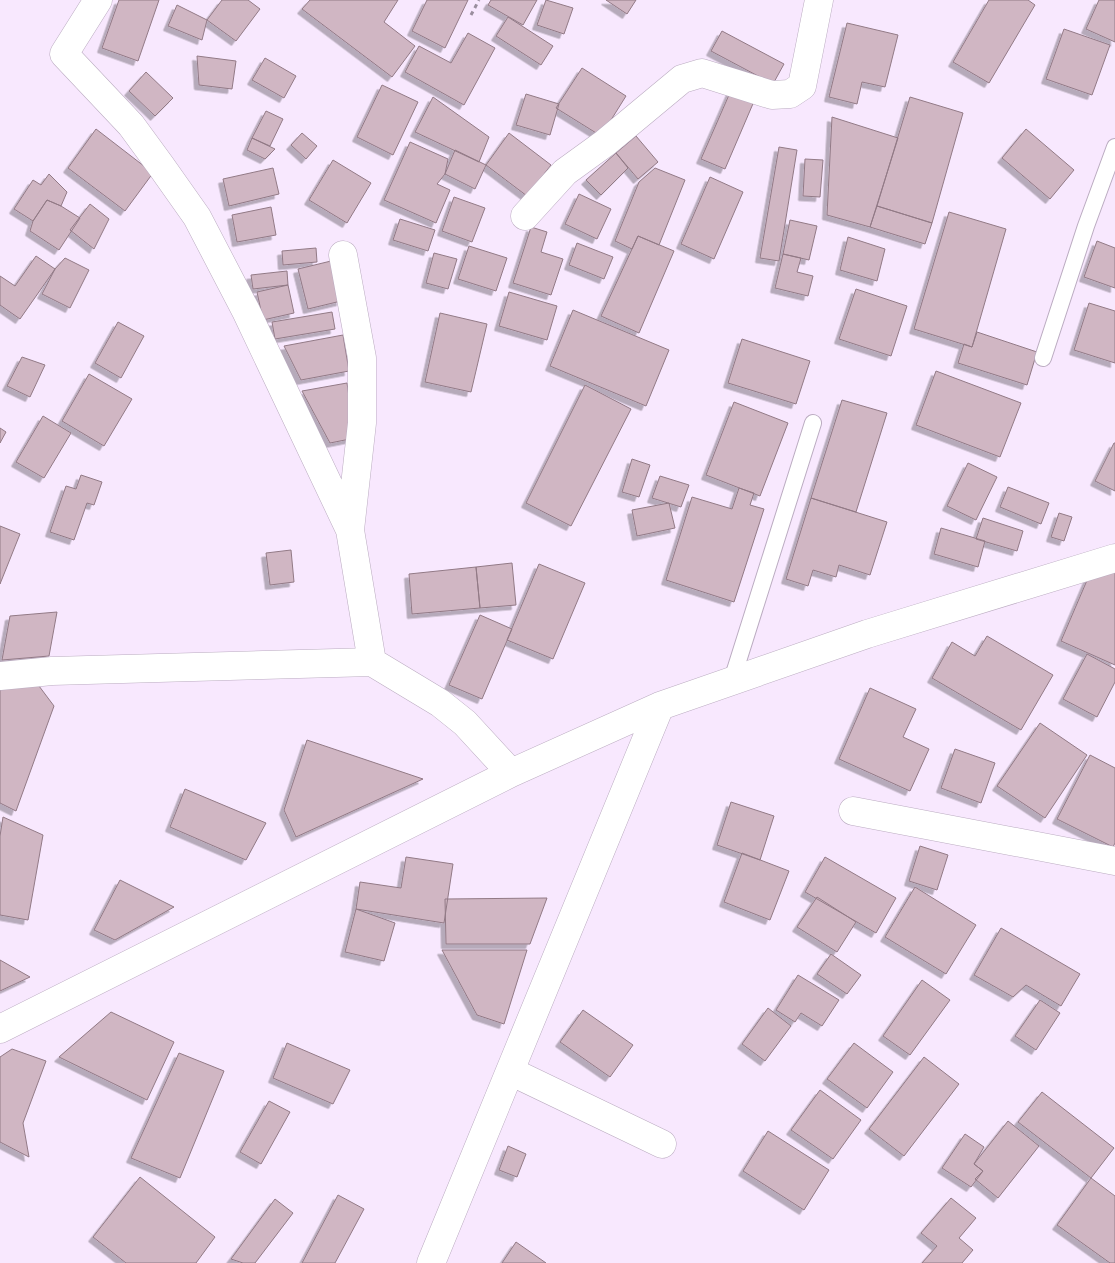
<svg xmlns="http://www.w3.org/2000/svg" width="1115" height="1263" viewBox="0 0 1115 1263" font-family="'Asap Condensed',sans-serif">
	<defs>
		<filter id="shadow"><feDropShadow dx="-4.5" dy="4.5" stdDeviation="0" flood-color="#0004"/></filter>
	</defs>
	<rect width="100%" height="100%" fill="#f8e8fe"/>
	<path fill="#d0b6c3" stroke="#927a86" filter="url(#shadow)" d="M119,0H159L138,61L102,48Z
		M222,0H248L260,9L236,41L207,20Z
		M310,0H398L384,22L415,46L392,77L302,9Z
		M427,0H468L445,48L412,31Z
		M491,0H537L523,25L488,5Z
		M546,0L573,8L564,34L537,25Z
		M606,0H636L627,14Z
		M989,0H1028L1035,5L989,83L953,62Z
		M1099,0H1115V42L1086,29Z
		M177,5L207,20L202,40L168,26Z
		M508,17L553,46L541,65L496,36Z
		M847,23L898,35L885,87L862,82L857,104L829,97Z
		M1064,29L1110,45L1092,95L1046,79Z
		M722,31L784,64L773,84L711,51Z
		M468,33L495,48L464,105L405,72L419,46L451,63Z
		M197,56L236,61L232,89L199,85Z
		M265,58L296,76L284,98L252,80Z
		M582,68L626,96L601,136L556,108Z
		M146,72L173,98L155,116L129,91Z
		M382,85L418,102L393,155L357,137Z
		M732,88L755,99L725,169L701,159Z
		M526,94L559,104L550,135L516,125Z
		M433,97L489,137L479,162L415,132Z
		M910,97L963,113L932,223L877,206Z
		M266,111L283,119L270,146L252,138Z
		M832,117L898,138L870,227L827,215Z
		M96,129L153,173L125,211L68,168Z
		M1026,129L1074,170L1050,199L1002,158Z
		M302,133L317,146L306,159L291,145Z
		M509,133L551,165L527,196L486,165Z
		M636,136L658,162L638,179L616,153Z
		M252,138L275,149L265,159L247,150Z
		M410,142L448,159L445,174L437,184L450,190L436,223L384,200Z
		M779,147L797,150L779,261L760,258Z
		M455,150L486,165L475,189L445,174Z
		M616,153L628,168L601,195L586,180Z
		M805,159L823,160L820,197L803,196Z
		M333,160L371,183L347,223L309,200Z
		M273,168L279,194L229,206L223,179Z
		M655,168L685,180L659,245L638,236L632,249L615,241L639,182Z
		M49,174L67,192L61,206L47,200L33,221L14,209L33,180L41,185Z
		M710,177L743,192L714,259L681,244Z
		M579,194L611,209L597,239L565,224Z
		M454,197L485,208L472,242L442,231Z
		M47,200L61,206L80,218L59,250L30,231L33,221Z
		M90,204L109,219L94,249L70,230Z
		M877,206L932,223L925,244L870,227Z
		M271,207L276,235L237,242L232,215Z
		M949,212L1006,229L972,347L914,329Z
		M400,219L435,230L428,251L393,240Z
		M790,220L817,226L809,260L783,254Z
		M531,227L547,232L541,252L563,259L551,295L513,283Z
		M638,236L674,251L639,333L601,316Z
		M848,237L885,249L877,281L840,270Z
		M1097,241L1115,248V288L1084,277Z
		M577,243L613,257L604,279L569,265Z
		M469,246L507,258L496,291L458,279Z
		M316,248L317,262L283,265L282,251Z
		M434,253L457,259L448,289L426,283Z
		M783,254L801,258L797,272L813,276L808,296L775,288Z
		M36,256L55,269L20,319L0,305V276L15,286Z
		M65,258L89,270L70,308L42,294L55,269Z
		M331,261L341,301L308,309L298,269Z
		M287,271L288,285L253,289L251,275Z
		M288,285L294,313L263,320L257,292Z
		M856,289L907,306L891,356L839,339Z
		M509,292L557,306L547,340L499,326Z
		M1089,303L1115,311V363L1074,350Z
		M573,310L669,350L646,406L550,366Z
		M332,312L335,329L275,339L272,322Z
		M440,313L487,324L471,392L425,382Z
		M118,322L144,336L121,378L95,363Z
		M977,332L1037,352L1027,385L958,363L964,344L972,347Z
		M343,335L349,371L301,380L284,346Z
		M742,339L810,361L796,404L728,383Z
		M22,357L45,365L30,397L7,386Z
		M936,371L1021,403L1000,457L916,425Z
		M89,374L132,399L104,446L62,421Z
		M347,383L355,438L330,443L302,391Z
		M585,385L631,409L571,526L526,503Z
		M842,400L887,413L856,512L811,498Z
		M734,402L788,423L760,496L706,475Z
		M43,416L71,433L44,478L16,462Z
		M0,428L6,432L0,443Z
		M1114,443H1115V491L1095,481Z
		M632,459L650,465L639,497L622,492Z
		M968,463L997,477L976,520L947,506Z
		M81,475L102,482L94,505L87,503L74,540L50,532L66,486L76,489Z
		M660,476L689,485L681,507L652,498Z
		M1008,487L1049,503L1041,524L1000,507Z
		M739,488L754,493L750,505L764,509L734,602L666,580L692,497L732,509Z
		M811,498L887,522L870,575L839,565L836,577L813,570L808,586L786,579Z
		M669,503L675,528L637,536L632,510Z
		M1059,513L1072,517L1064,541L1051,537Z
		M983,518L1023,531L1017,551L976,539Z
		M0,526L20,534L0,584Z
		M941,528L985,541L978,567L934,554Z
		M291,550L294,582L270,585L266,553Z
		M512,563L516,605L480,608L476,567Z
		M539,564L585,583L553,659L507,640Z
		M476,567L480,608L412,614L409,574Z
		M1115,572V665L1061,641L1088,578Z
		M57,612L49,656L2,660L10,616Z
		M480,615L512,629L482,699L449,685Z
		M987,636L1053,675L1021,730L932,678L952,642L975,656Z
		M1087,654L1115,669V682L1097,717L1063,699Z
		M33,678L54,706L16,811L0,803V685Z
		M870,688L916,709L903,737L929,749L910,791L839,759Z
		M1040,723L1087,755L1045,818L997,786Z
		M307,740L423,779L296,837L284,810Z
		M955,749L995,763L981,803L941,788Z
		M1090,755L1115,768V843L1113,847L1057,819Z
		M185,789L266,823L246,860L170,827Z
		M731,802L774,816L760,860L717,845Z
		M3,817L43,835L28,920L0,915V836Z
		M920,846L948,855L937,890L909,881Z
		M742,853L789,871L770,920L724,902Z
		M406,857L453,864L444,923L356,909L360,882L401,888Z
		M825,857L896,898L876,933L805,892Z
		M120,880L174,907L115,940L94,930Z
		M915,887L976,925L946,974L885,937Z
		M817,897L856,922L837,952L797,927Z
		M547,898L530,944H446L445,899Z
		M356,909L395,923L384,961L345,952Z
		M1001,928L1080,974L1061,1006L1026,985L1013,997L974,975Z
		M442,950H527L504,1024L477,1015Z
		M831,954L861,975L847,994L817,974Z
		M0,960L30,977L0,991Z
		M798,975L839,1000L822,1026L801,1013L795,1022L776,1010Z
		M922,980L950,1000L910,1055L883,1036Z
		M1040,1000L1060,1013L1036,1050L1015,1036Z
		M768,1008L791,1026L765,1061L742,1044Z
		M583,1010L633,1045L610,1077L560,1042Z
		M111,1012L174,1042L147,1100L59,1057Z
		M287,1043L350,1070L333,1104L273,1078Z
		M854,1043L893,1072L867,1108L827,1079Z
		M12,1049L46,1061L23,1123L29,1157L0,1142V1057Z
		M179,1053L224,1071L180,1178L131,1158Z
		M924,1057L959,1084L904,1156L869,1129Z
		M820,1090L861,1120L833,1159L791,1130Z
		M1042,1092L1114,1148L1091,1178L1018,1122Z
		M269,1101L290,1112L261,1164L240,1152Z
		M1008,1121L1039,1146L998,1198L975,1179L983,1171L974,1164Z
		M768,1131L829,1170L804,1210L743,1171Z
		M965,1134L984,1147L974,1164L983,1171L971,1187L942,1168Z
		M508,1146L526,1154L517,1177L499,1170Z
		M140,1177L215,1237L196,1263H126L93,1237Z
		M1091,1178L1115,1196V1263H1110L1057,1225Z
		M338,1195L364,1209L335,1263H302Z
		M951,1198L976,1218L959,1238L973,1250L962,1263H922L937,1246L921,1233Z
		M275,1199L293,1213L255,1263H243L231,1259Z
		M516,1242L546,1263H502Z"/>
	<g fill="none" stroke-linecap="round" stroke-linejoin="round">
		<g stroke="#bbacc1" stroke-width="18">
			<path id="service" d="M1043,358L1086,226L1115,147
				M732,680L813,423"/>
		</g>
		<g stroke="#bbacc1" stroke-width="29">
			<path id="minor" d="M98,0L64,54L131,125L161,166L197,217L246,311L350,530L372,662
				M525,216L565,172L605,143L682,79L702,73L772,95L790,94L802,86L819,0
				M343,255L362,358V423L350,530
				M0,676L52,671L372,662L440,703L465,723L511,773
				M853,811L1115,861
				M0,1029L511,773L660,706L867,634L1115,558
				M510,1071L662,1144
				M431,1263L660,706"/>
		</g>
		<path stroke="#9a8e9e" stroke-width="3" stroke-dasharray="4 4" stroke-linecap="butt" d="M471,15L479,0"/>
		<use href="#service" stroke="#fff" stroke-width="16"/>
		<use href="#minor" stroke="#fff" stroke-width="28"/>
	</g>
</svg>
